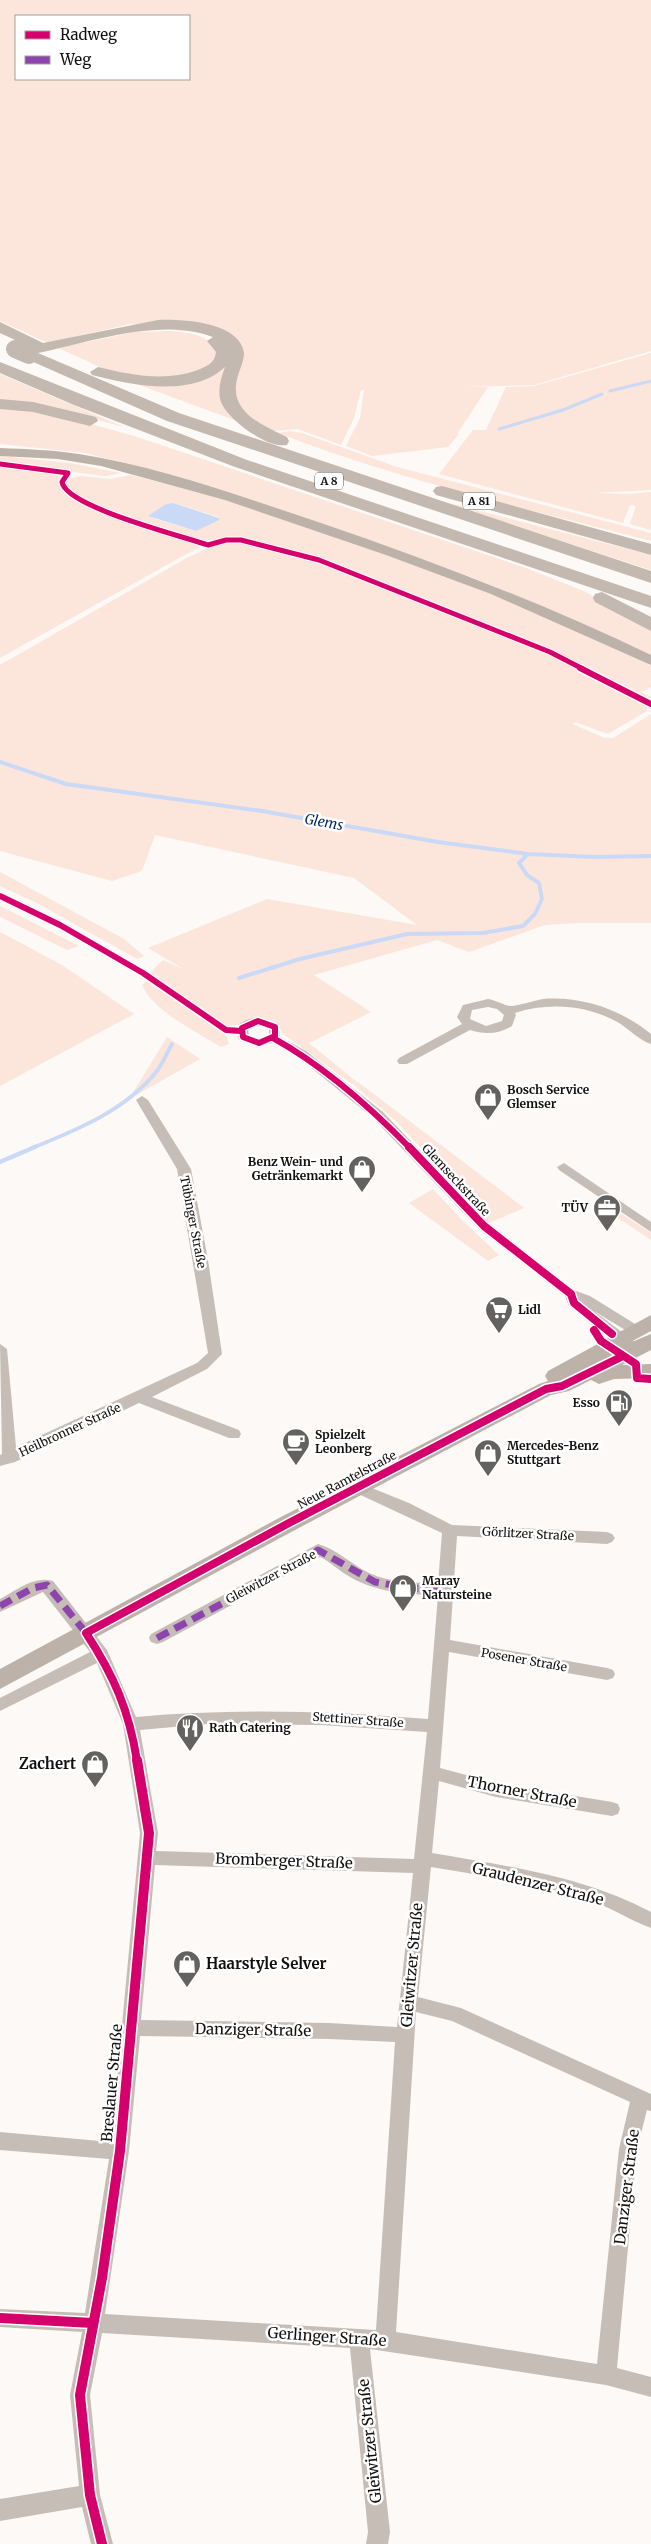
<svg xmlns="http://www.w3.org/2000/svg" width="651" height="2544" viewBox="0 0 651 2544" font-family="Merriweather,serif">
	<rect width="100%" height="100%" fill="#fcf9f7"/>
	<path fill="#fce5da" fill-rule="evenodd" d="M0,0H651V351L534,385L462,387H488L457,434H459L448,447L372,456L346,446L360,418L364,390H361L354,418L341,445L298,429L274,431L264,427L235,405L226,334L130,324L48,343L0,321ZM16,16H189V79H16Z
		M162,327C184,326 212,328 228,344C243,370 200,386 237,421L131,382C152,384 225,386 229,356C230,349 225,344 220,341C201,328 178,333 162,327Z
		M169,331C192,333 209,334 220,356L201,372L151,380L109,371L58,348L135,332Z
		M651,353V490L593,493L630,494L651,492V530L630,524L636,506L630,505L623,523L439,474L473,430H486L506,387L534,386Z
		M0,374L124,427L75,414L0,402Z
		M0,406L62,416L134,436L526,568L586,592L651,629V657L563,615L466,575L186,479L85,453L0,444Z
		M290,431L302,433L397,467L651,533V541C527,509 396,479 278,433Z
		M0,456L70,463L121,473L105,476L0,463Z
		M0,467L57,472L61,475C59,479 57,482 59,486C66,508 165,533 189,540L199,547L0,658Z
		M131,475L235,502L483,588L583,631L651,665V687L641,692L651,697V702L552,651L335,565L285,548L234,538L203,541L93,506L70,493L66,483L67,479L81,476L110,479ZM173,503L219,517V519L196,531L152,518Z
		M429,498L651,555V570Z
		M233,541L302,556L428,604L576,665L647,705V711L608,734L575,722L572,724L605,738H613L651,714V923H577L545,925L469,952L437,940L314,975L371,1012L309,1043L357,1082L352,1084L282,1033C272,1007 243,1027 225,1026L150,973L163,960L183,969L148,948L267,899L417,925L354,878L155,835L142,871L112,881L0,851V665L185,559L216,544Z
		M0,872L124,939L144,956L137,959L37,903L0,886Z
		M0,906L79,946L67,950L0,917Z
		M0,932L62,965L134,1014L0,1086Z
		M146,981L220,1031L227,1037L229,1044L221,1047C197,1032 153,1011 142,985Z
		M167,1037L200,1059L129,1099Z
		M358,1082L524,1208L489,1223L397,1122L353,1084Z
		M433,1189L462,1220L499,1255L488,1261L409,1203Z
		M608,1205L651,1233V1240L603,1208Z"/>
	<path fill="#cadaf6" d="M173,503L219,518V520L196,531L148,516L166,504Z"/>
	<g fill="none" stroke-linecap="round" stroke-linejoin="round">
		<path stroke="#cadaf6" stroke-width="3" d="M610,391L651,381
			M499,429L563,410L602,394"/>
		<path stroke="#cadaf6" stroke-width="4" d="M0,762L66,784L262,811L438,842L528,854L594,857L651,856
			M239,978L300,959L407,934L483,933L523,926L535,914L542,899L539,883L527,875L519,863L528,854
			M32,1148C77,1130 126,1110 157,1071C163,1063 167,1053 172,1044"/>
		<path stroke="#cadaf6" stroke-width="4.5" d="M0,1162L35,1147"/>
		<path fill="#c6beb6" fill-rule="evenodd" d="M488,999C496,1000 503,1005 510,1006C513,1007 537,1000 543,999C582,996 622,1010 651,1034V1044C640,1041 629,1029 619,1023C588,1005 549,1002 515,1013L516,1015L512,1026C499,1034 485,1035 470,1030L407,1064H399L397,1061L399,1058L462,1024L457,1017L463,1005ZM488,1007L497,1009L504,1015L502,1021L486,1026L470,1019L472,1010Z
			M258,1017L279,1024L280,1037L306,1051L383,1112L489,1223L526,1254L576,1291L590,1296L640,1327L642,1330L640,1333H630L594,1311L635,1342L637,1345L635,1348H625L569,1306L565,1296L479,1229L373,1118L298,1057L273,1043L255,1046L239,1040L236,1028C242,1020 249,1019 258,1017ZM258,1025L269,1029V1035L259,1039L249,1035L248,1029Z
			M142,1096L148,1100L191,1169L208,1260L222,1354L207,1369L152,1397L239,1430L241,1434L239,1438H229L139,1403L15,1462L0,1466V1455L2,1454L0,1344L7,1349L16,1447L197,1363L208,1353L177,1169L136,1100Z
			M564,1163L651,1222V1232L559,1170L557,1167Z
			M357,1482L409,1503L452,1525L607,1532L612,1534L615,1538L612,1542L607,1544L457,1536L450,1640L607,1668L613,1670L615,1674L613,1678L607,1680L449,1652L440,1768L496,1783L612,1802L618,1804L620,1809L618,1814L612,1816L496,1797L439,1781L432,1853C507,1866 583,1876 651,1912V1928C631,1921 612,1908 592,1901C539,1884 485,1876 431,1867L418,1997L461,2008L651,2094V2111L647,2110L637,2149L617,2368L651,2377V2397L606,2385L370,2349L390,2532L388,2544H366L368,2532L350,2348L102,2333L90,2395L100,2495L113,2544H91L82,2507L0,2521V2499L79,2486L70,2395L82,2332L0,2327V2309L85,2313L109,2159L0,2150V2132L111,2142L140,1833L123,1724L97,1663L0,1711V1698L90,1652L43,1592L0,1612V1599C15,1591 35,1575 53,1581L107,1650L136,1717C234,1708 331,1711 428,1719L438,1595C407,1595 376,1592 350,1577C339,1571 331,1562 320,1557L163,1642L157,1644L151,1642L149,1638L151,1634L318,1544C338,1550 351,1564 369,1573C390,1583 416,1583 438,1583L442,1533L352,1491L349,1487L352,1483ZM207,1724L321,1725L427,1732L414,1859L156,1851L158,1833L140,1730ZM155,1865L413,1873L397,2027L329,2023L141,2020ZM416,2012L452,2021L630,2102L619,2149L597,2364L396,2332ZM140,2036L329,2039L395,2042L376,2330L105,2314L129,2151Z"/>
		<path fill="#bcb2a9" fill-rule="evenodd" d="M0,448C26,449 53,450 79,454C161,467 240,496 318,522C432,561 543,603 651,655V665L491,594L386,555L225,500L101,466L58,459L0,456Z
			M651,1315V1331L627,1344L651,1334V1350L622,1365L651,1364V1378L614,1379L599,1384L591,1380L569,1391L551,1395L295,1530L0,1689V1669L279,1518L539,1384L548,1381L545,1376L548,1371Z"/>
		<path fill="#c3b9b0" fill-rule="evenodd" d="M158,320C182,319 240,322 244,353C244,362 239,370 237,379C229,412 262,425 287,437L289,441L287,445C268,449 228,420 221,402C217,390 221,378 225,367C192,398 131,385 92,375L90,372L98,367C131,375 165,382 198,370C207,366 215,363 216,352L207,341L213,337C161,317 91,342 38,353L179,413L651,571V583L167,421L22,357L12,356L10,353L12,350L28,346L0,333V322L43,343Z
			M0,362L247,460L651,596V608L235,467L74,405L0,373Z
			M0,399L33,402L96,417L98,421L90,426L33,412L0,409Z
			M442,486L651,544V555L436,495L433,491L436,487Z
			M602,592L651,617V631L595,602L593,598L595,594Z"/>
		<path stroke="#c3b9b0" stroke-width="18" d="M15,349L29,355"/>
		<path stroke="#8e44ad" stroke-width="7" stroke-dasharray="13 7" stroke-linecap="butt" d="M0,1606L33,1588L47,1585L86,1633
			M157,1638L310,1557L318,1550L375,1582L409,1588L445,1589"/>
		<g stroke="#fff" stroke-width="7">
			<path id="cycleway-far3" d="M0,464L68,473L62,482C66,507 182,536 208,545L226,540H241L319,560L550,652L583,669"/>
		</g>
		<g stroke="#fff" stroke-width="9">
			<path id="cycleway-far2" d="M580,668L651,704
				M0,896L60,925L143,973L226,1030L241,1031
				M258,1021L275,1027V1036L259,1043L243,1037L242,1028Z
				M273,1038C324,1066 369,1106 410,1148"/>
		</g>
		<g stroke="#fff" stroke-width="11">
			<path id="cycleway-far1" d="M409,1147L484,1226L571,1294L574,1303L612,1334
				M594,1330L601,1341L636,1364L637,1378L651,1379
				M137,1761C129,1710 114,1676 86,1633L287,1524L546,1389L562,1386L623,1356"/>
		</g>
		<g stroke="#fff" stroke-width="13">
			<path id="cycleway" d="M0,2318L93,2323
				M102,2544L90,2495L80,2395L102,2278L120,2151L149,1833L137,1760"/>
		</g>
		<use href="#cycleway-far3" stroke="#d6006c" stroke-width="5"/>
		<use href="#cycleway-far2" stroke="#d6006c" stroke-width="6"/>
		<use href="#cycleway-far1" stroke="#d6006c" stroke-width="8"/>
		<use href="#cycleway" stroke="#d6006c" stroke-width="10"/>
	</g>
	<defs>
		<g id="shop-pin" transform="scale(1.4375)"><path d="M0 17L-7.5 6A9.5 9.5 0 1 1 7.5 6Z" fill="#646260" stroke="#fff"/><path d="M-5-2.5h2.3a2.7 3.5 0 0 1 5.4 0H5L5.5 6h-11ZM-1.5-2.5h3a1.5 2.3 0 0 0-3 0Z" fill="#fff"/></g>
		<g id="office-pin" transform="scale(1.4375)"><path d="M0 17L-7.5 6A9.5 9.5 0 1 1 7.5 6Z" fill="#646260" stroke="#fff"/><path d="M-6-3h4V-5.5h4V-3h4V5H-6ZM-1-4.5V-3h2v-1.5ZM-6 0V1H6V0Z" fill="#fff"/></g>
		<g id="supermarket-pin" transform="scale(1.4375)"><path d="M0 17L-7.5 6A9.5 9.5 0 1 1 7.5 6Z" fill="#646260" stroke="#fff"/><path d="M-6-5.5h2.5l.6 2H6L4.5 2H-2.5L-4.4-4H-6ZM-1.5 3.2a1.3 1.3 0 1 0 .1 0ZM3 3.2a1.3 1.3 0 1 0 .1 0Z" fill="#fff"/></g>
		<g id="fuel-pin" transform="scale(1.4375)"><path d="M0 17L-7.5 6A9.5 9.5 0 1 1 7.5 6Z" fill="#646260" stroke="#fff"/><path d="M-5.5-6h7V0h2V4h1.3V-2.5L3-4.5l.8-.8L6-3V5H2.5V1h-1V6h-7ZM-4.2-4.7v3.2H.2V-4.7Z" fill="#fff"/></g>
		<g id="cafe-pin" transform="scale(1.4375)"><path d="M0 17L-7.5 6A9.5 9.5 0 1 1 7.5 6Z" fill="#646260" stroke="#fff"/><path d="M-5.5-4.5H6V0H3Q3 3.5 0 3.5H-2.5Q-5.5 3.5-5.5 0ZM3-3.2v2h1.7v-2ZM-6 4.5H4V6H-6Z" fill="#fff"/></g>
		<g id="restaurant-pin" transform="scale(1.4375)"><path d="M0 17L-7.5 6A9.5 9.5 0 1 1 7.5 6Z" fill="#646260" stroke="#fff"/><path d="M-5-6h1v4h1v-4h1v4h1v-4h1v5L-1.5 .5V6h-2V.5L-5-1ZM5-6V6H3V1.5H1.5Q1.5-4 5-6Z" fill="#fff"/></g>
	</defs>
	<g fill-rule="evenodd">
		<use href="#shop-pin" x="488" y="1097"/>
		<use href="#shop-pin" x="362" y="1169"/>
		<use href="#office-pin" x="607" y="1208"/>
		<use href="#supermarket-pin" x="499" y="1310"/>
		<use href="#fuel-pin" x="619" y="1403"/>
		<use href="#cafe-pin" x="296" y="1442"/>
		<use href="#shop-pin" x="488" y="1453"/>
		<use href="#shop-pin" x="403" y="1588"/>
		<use href="#restaurant-pin" x="190" y="1728"/>
		<use href="#shop-pin" x="95" y="1764"/>
		<use href="#shop-pin" x="187" y="1964"/>
	</g>
	<g text-anchor="middle" stroke-width="5" stroke-linejoin="round" paint-order="stroke">
		<g fill="#fff" stroke="#595857" stroke-width="1">
			<rect x="315" y="472.5" width="28" height="17" rx="4"/>
			<rect x="463" y="492.5" width="32" height="17" rx="4"/>
		</g>
		<g font-size="11" font-weight="bold" fill="#12100f">
			<text x="329" y="485">A 8</text>
			<text x="479" y="505">A 81</text>
		</g>
		<g font-size="12" font-weight="bold" fill="#12100f" stroke="#fff" text-anchor="start">
			<text x="507" y="1094">Bosch Service<tspan x="507" dy="14">Glemser</tspan></text>
			<text x="343" y="1166" text-anchor="end">Benz Wein- und<tspan x="343" dy="14">Getränkemarkt</tspan></text>
			<text x="588" y="1212" text-anchor="end">TÜV</text>
			<text x="518" y="1314">Lidl</text>
			<text x="600" y="1407" text-anchor="end">Esso</text>
			<text x="315" y="1439">Spielzelt<tspan x="315" dy="14">Leonberg</tspan></text>
			<text x="507" y="1450">Mercedes-Benz<tspan x="507" dy="14">Stuttgart</tspan></text>
			<text x="422" y="1585">Maray<tspan x="422" dy="14">Natursteine</tspan></text>
			<text x="209" y="1732">Rath Catering</text>
		</g>
		<g font-size="12" fill="#12100f" stroke="#fff">
			<text transform="translate(456 1180) rotate(47)" y="4">Glemseckstraße</text>
			<text transform="translate(193 1222) rotate(79)" y="4">Tübinger Straße</text>
			<text transform="translate(70 1430) rotate(-25)" y="4">Heilbronner Straße</text>
			<text transform="translate(347 1480) rotate(-28)" y="4">Neue Ramtelstraße</text>
			<text transform="translate(528 1534) rotate(3)" y="4">Görlitzer Straße</text>
			<text transform="translate(271 1577) rotate(-28)" y="4">Gleiwitzer Straße</text>
			<text transform="translate(524 1660) rotate(10)" y="4">Posener Straße</text>
			<text transform="translate(358 1720) rotate(4)" y="4">Stettiner Straße</text>
		</g>
		<g font-size="14" font-style="italic" fill="#03265d" stroke="#fff">
			<text transform="translate(324 822) rotate(10)" y="5">Glems</text>
		</g>
		<g font-size="15" font-weight="bold" fill="#12100f" stroke="#fff" text-anchor="end">
			<text x="76" y="1769">Zachert</text>
			<text x="206" y="1969" text-anchor="start">Haarstyle Selver</text>
		</g>
		<g font-size="15" fill="#12100f" stroke="#fff">
			<text transform="translate(522 1792) rotate(11)" y="5">Thorner Straße</text>
			<text transform="translate(284 1861) rotate(2)" y="5">Bromberger Straße</text>
			<text transform="translate(538 1884) rotate(14)" y="5">Graudenzer Straße</text>
			<text transform="translate(412 1965) rotate(-85)" y="5">Gleiwitzer Straße</text>
			<text transform="translate(253 2030) rotate(1)" y="5">Danziger Straße</text>
			<text transform="translate(112 2083) rotate(-85)" y="5">Breslauer Straße</text>
			<text transform="translate(627 2187) rotate(-83)" y="5">Danziger Straße</text>
			<text transform="translate(327 2337) rotate(4)" y="5">Gerlinger Straße</text>
			<text transform="translate(370 2441) rotate(-96)" y="5">Gleiwitzer Straße</text>
		</g>
	</g>
	<rect x="15" y="15" width="175" height="65" fill="#ffffff" stroke="#a09f9f"/>
	<rect x="25" y="31" width="25" height="8" fill="#d6006c" stroke="#a09f9f"/>
	<text x="60" y="40" font-size="15" fill="#12100f">Radweg</text>
	<rect x="25" y="56" width="25" height="8" fill="#8e44ad" stroke="#a09f9f"/>
	<text x="60" y="65" font-size="15" fill="#12100f">Weg</text>
</svg>
